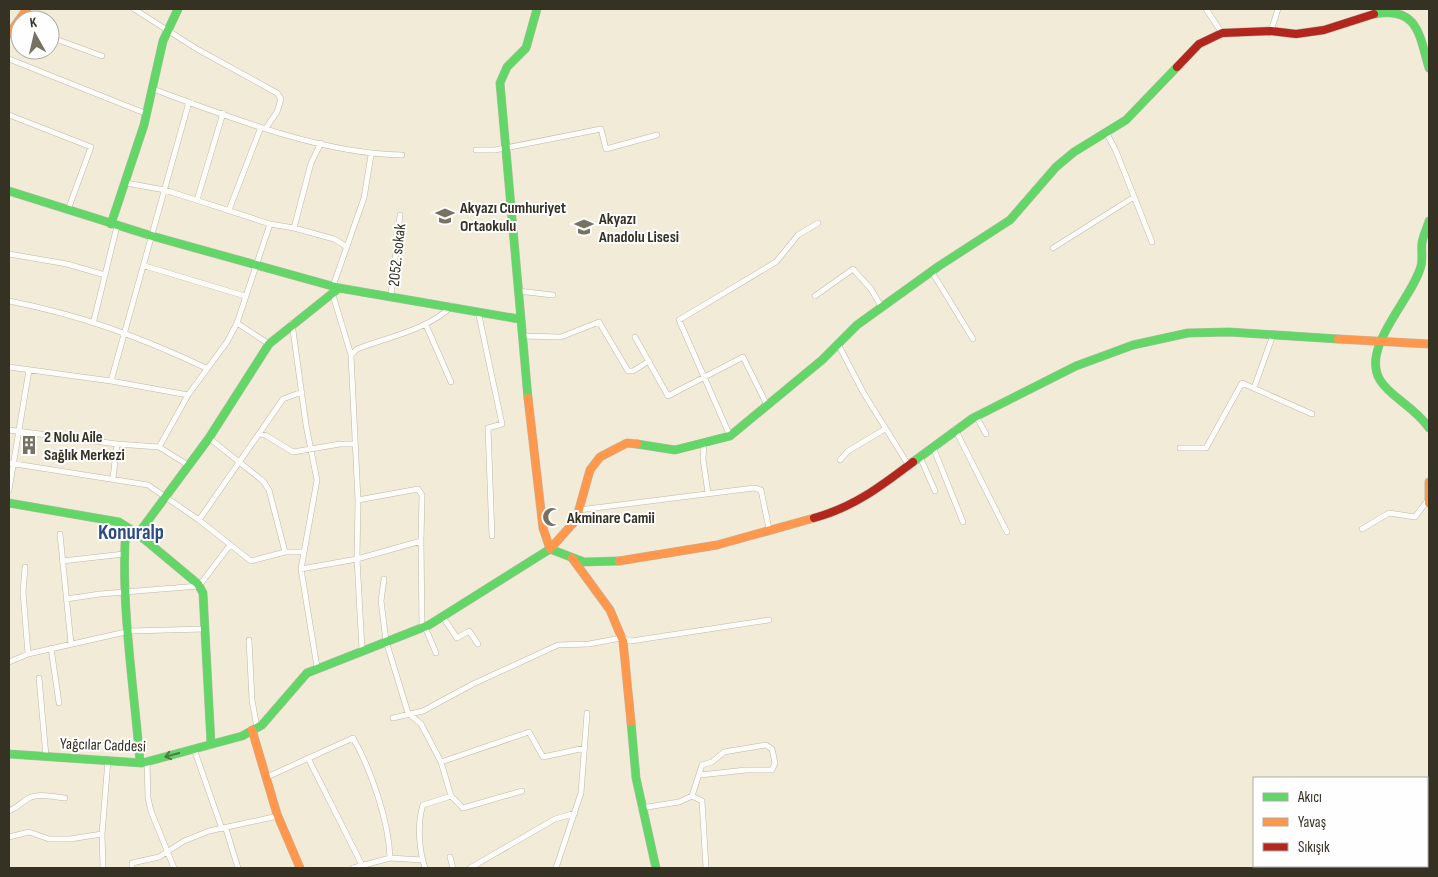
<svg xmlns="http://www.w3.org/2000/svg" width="1438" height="877" viewBox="0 0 1438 877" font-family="'Sofia Sans Condensed',sans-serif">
	<rect width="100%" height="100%" fill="#f2ebd8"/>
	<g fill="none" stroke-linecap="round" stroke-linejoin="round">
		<g stroke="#beb8a9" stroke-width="6">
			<path id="street" d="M134,9L197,49L277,93L281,99L277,112L266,128
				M1206,9L1222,33
				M1271,31L1278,9
				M50,37L102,56
				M9,59L147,114
				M153,89C229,117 322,154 402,155
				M9,115L91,147L68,210
				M1106,132L1116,151L1152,242
				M476,150H495L601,129L606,149L657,135
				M126,183L165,190L270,224L294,228L334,239L347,247
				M197,200L223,113
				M229,210L261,127
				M294,228L311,163L321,143
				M1053,248L1134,197
				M9,254L67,264L105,275
				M145,266L245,296
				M932,272L973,339
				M333,286L364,198L371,155
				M518,291L553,295
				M332,292L351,355L358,500L357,559L362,650
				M391,295L400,215
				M815,296L853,269L871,289L882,308
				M9,301C81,315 140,337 206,368
				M478,311L502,424L488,428L492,536
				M94,320L117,226
				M237,323L269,344
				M292,323L306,425L317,480L301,569L317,667
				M426,325L451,382
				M522,336L561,337L599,322L628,371H633L649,361
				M635,337L668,396L743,357L767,405
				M838,344L863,392L909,466
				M351,355L357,349C389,337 427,330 452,306
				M9,367L111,381L188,395
				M111,381L189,102
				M1254,388L1273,335
				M976,416L986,434
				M955,429L1007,532
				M9,430L117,444L159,447L188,465
				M261,434L267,436L293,452L340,444H355
				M730,436L679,320L776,262L798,235L818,223
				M209,438L263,481L269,490L285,552
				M704,443L703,459L708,493
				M159,447L188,395L227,342L237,323L270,224
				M933,447L963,522
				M1180,448H1206L1242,383L1312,414
				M920,457L935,491
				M840,460L848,451L885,429
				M9,463L148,485L199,520L251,561L285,552H303
				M113,478L117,444
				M9,490L29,370
				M579,510L754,488L761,490L769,529
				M199,520L283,399L302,392
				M1362,529L1389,513L1415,517L1428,500
				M60,534L71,644
				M421,541L422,628
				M62,561L124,554
				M25,567L23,592L28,654
				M301,569L357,559L421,541L422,495L418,489L358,500
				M384,579L381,601L386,641L408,713L421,724L441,762L451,796L463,808L522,791
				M66,599L100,594L199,586L230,545
				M443,617L457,638L469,631L478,644
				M425,627L436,653
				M249,640L252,700L257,728
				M51,648L59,703
				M9,662L28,654L130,631L205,629
				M39,678L46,756
				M393,718L423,711L473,684L558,645L589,644L621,638L631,641L769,620
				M194,749L222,829
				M308,758L362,865
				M147,761L148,798L151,811L174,868
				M441,762L529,732L543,757L585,748
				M267,777L353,738C371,769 389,822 390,858
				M692,796L702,801L706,868
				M641,808L679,802L692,796L702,765L712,762L724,752L766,745L772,749L775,763L772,770H746L700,775
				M9,811C18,807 22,802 29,798C39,793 54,797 65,798
				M226,829L238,868
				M9,837L29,832L49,839H70L102,834
				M450,857L453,868
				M103,868L102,834L108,760
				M132,868V863L159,857L184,841L209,831L278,816
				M353,868L390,858L422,860
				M425,868C419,850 417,823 423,805L451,796
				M470,868L555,819L575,813
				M556,868L581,793L587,713"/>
		</g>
		<g stroke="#beb8a9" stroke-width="9">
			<path id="fast" d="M1374,14C1418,6 1419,34 1429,68
				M9,191L152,236L339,288L519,319
				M1429,221C1427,228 1423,236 1422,243C1421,250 1423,259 1421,266C1413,298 1360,347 1380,380C1390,397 1415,407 1429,428
				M111,224L144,125L163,41L178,9
				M528,398L500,83L507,67L526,48L537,9
				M637,444L675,450L730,436L822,360L857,325L939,266L1010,220L1056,167L1074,152L1126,120L1177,67
				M913,462L973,418L1076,366L1133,345L1188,333L1229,332L1338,339
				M9,503L119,522L138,534L198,584L203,593L211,744
				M126,527C120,601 134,687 140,762
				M138,534L209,438L269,344L339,288
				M631,722L636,778L656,868
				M9,754L142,763L242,736L262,725L307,673L429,625L550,549L584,562L619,561"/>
		</g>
		<g stroke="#beb8a9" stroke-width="9">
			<path id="slow" d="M9,34L27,9
				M1338,339L1429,344
				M528,398L543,528L550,549L576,520L590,470L600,457L627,443L637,444
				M1429,482V503
				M572,558L610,610L623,641L631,722
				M619,561L717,545L814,518
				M252,730L277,814L300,868"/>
		</g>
		<g stroke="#beb8a9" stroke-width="9">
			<path id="jam" d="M1177,67L1199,44L1222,33L1271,31L1296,34L1324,30L1374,14
				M814,518C854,507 880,487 913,462"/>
		</g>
		<use href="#street" stroke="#fdfcf9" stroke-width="5"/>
		<use href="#fast" stroke="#63d668" stroke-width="8"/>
		<use href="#slow" stroke="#ff974d" stroke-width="8"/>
		<use href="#jam" stroke="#b3261e" stroke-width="8"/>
	</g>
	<defs><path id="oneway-shaft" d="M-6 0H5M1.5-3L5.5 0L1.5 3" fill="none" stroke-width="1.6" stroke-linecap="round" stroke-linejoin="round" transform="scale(1.25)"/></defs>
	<use stroke="#4a7b42" href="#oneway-shaft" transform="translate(172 755) rotate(165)"/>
	<defs>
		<g id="school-bare" transform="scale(1.5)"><path d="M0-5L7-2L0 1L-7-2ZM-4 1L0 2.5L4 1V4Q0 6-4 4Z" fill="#777262" stroke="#fefefe" stroke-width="2.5" paint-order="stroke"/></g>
		<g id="building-bare" transform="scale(1.5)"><path d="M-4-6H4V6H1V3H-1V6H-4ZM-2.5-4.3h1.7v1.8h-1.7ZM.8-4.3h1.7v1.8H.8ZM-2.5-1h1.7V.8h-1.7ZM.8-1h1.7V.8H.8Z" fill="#777262" stroke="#fefefe" stroke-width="2.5" paint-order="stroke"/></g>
		<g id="mosque-bare" transform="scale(1.5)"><path d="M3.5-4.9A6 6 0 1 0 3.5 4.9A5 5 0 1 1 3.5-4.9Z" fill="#777262" stroke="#fefefe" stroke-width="2.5" paint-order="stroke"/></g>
	</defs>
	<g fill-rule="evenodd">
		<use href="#school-bare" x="445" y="216"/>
		<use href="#school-bare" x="584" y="227"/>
		<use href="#building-bare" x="29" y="445"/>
		<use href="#mosque-bare" x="552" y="517"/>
	</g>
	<g text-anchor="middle" stroke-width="4" stroke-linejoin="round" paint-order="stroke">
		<g font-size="16" font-weight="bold" fill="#353123" stroke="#fefefe" text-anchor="start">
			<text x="460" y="213">Akyazı Cumhuriyet<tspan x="460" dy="18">Ortaokulu</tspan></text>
			<text x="599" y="224">Akyazı<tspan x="599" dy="18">Anadolu Lisesi</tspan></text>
			<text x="44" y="442">2 Nolu Aile<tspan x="44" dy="18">Sağlık Merkezi</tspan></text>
			<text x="567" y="523">Akminare Camii</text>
		</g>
		<g font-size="16" fill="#353123" stroke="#fefefe">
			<text transform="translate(396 255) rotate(-84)" y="6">2052. sokak</text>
			<text transform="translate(103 744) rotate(2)" y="6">Yağcılar Caddesi</text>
		</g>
		<g font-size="21" font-weight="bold" fill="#2d4c84" stroke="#fefefe">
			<text x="131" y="539">Konuralp</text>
		</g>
	</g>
	<rect width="1438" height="877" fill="none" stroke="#353123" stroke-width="20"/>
	<rect x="1253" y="777" width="175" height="90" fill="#fefefe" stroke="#aeaca6"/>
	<rect x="1263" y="793" width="25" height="8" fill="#63d668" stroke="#aeaca6"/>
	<text x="1298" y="802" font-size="15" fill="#353123">Akıcı</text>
	<rect x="1263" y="818" width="25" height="8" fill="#ff974d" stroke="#aeaca6"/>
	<text x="1298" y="827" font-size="15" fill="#353123">Yavaş</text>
	<rect x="1263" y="843" width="25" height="8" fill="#b3261e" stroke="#aeaca6"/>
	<text x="1298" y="852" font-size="15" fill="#353123">Sıkışık</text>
	<g transform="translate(35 35) rotate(352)"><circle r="24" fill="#fefefe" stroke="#aeaca6"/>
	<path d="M0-4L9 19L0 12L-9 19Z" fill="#777262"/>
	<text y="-8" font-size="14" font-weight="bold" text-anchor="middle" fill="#353123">K</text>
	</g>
</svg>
